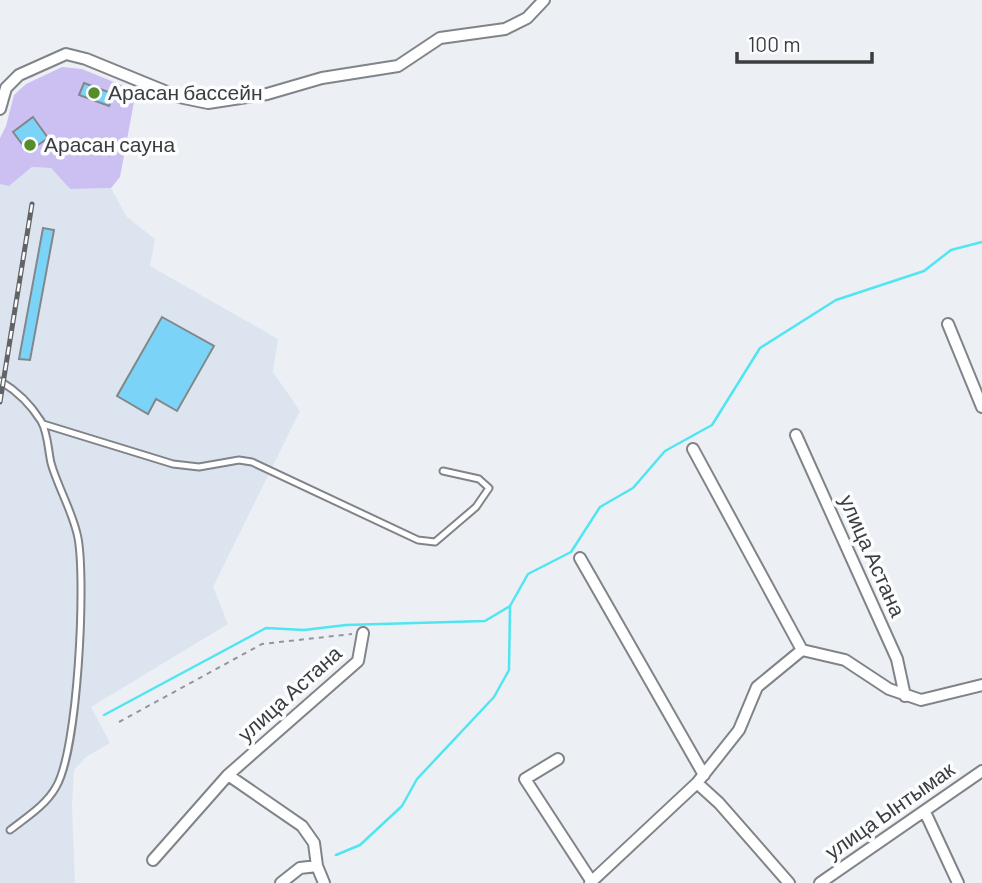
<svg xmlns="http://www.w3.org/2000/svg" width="982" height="883" viewBox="0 0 982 883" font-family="Barlow,sans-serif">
	<rect width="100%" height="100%" fill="#ecf0f4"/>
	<path fill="#dce5ef" d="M32,167L51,168L70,189L111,188L127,217L155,239L150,266L278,339L273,372L300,411L213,587L228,624L91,707L110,743L86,757L74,770L72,806L75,883H0V184L9,186Z"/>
	<path fill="#ccc0f3" d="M62,67L82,69L136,91L120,177L111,188L70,189L51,168L32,167L9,186L0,184V138L6,126L14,95L26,84Z"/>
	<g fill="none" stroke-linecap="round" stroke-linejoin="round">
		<path stroke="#51e5f1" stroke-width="2.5" d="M104,715L266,628L304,630L346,625L485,621L510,606
			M336,855L360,845L402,806L417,779L494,697L509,670L510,606L528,574L571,552L600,507L633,488L665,451L712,425L760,348L836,300L924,271L951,250L982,242"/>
	</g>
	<path fill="#7bd4f8" stroke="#82888a" stroke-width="2" d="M84,83L114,94L109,106L79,95Z
		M33,117L48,138L28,152L13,132Z
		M43,228L54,230L30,360L19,359Z
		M162,317L214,346L177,411L156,399L148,414L117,396Z"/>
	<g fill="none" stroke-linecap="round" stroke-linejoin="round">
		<g stroke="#808488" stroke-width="9">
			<path id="service" d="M0,381C17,391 31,405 41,421C48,433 48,450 51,463C58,488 73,512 78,538C86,582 78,750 56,787C46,805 27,817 10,830
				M43,424L173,464L199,467L239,460L252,462L418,540L435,542L476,507L489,488L479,479L443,471"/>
		</g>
		<g stroke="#808488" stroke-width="14">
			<path id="minor" d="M0,109L6,88L19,75L66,54L86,59L179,97L208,103L267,94L322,78L398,66L440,38L505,29L527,18L544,0
				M948,324L982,407
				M796,435L897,659L905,696
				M693,449L802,650
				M580,558L704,775
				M558,759L525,779L592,882
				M228,775L302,826L314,843L317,866L324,883
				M697,783L719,803L789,883
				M925,812L958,883
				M153,860L228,775L358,661L363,633
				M281,883L300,868L317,866
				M590,883L697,783L739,730L757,687L802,650L845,660L889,689L921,700L982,685
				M820,883L982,771"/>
		</g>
		<path stroke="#94979a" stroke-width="2" stroke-dasharray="5 5" stroke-linecap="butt" d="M119,722L262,644L352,634"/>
		<use href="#service" stroke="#fff" stroke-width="5"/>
		<use href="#minor" stroke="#fff" stroke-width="10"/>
		<g stroke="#616365" stroke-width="5">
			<path id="rail" d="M0,402L32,204"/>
		</g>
		<use href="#rail" stroke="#fbfdfe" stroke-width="2.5" stroke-dasharray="8" stroke-linecap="butt"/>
	</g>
	<g fill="#568d28" stroke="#fbfdfe" stroke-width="2.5">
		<circle cx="94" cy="93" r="7"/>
		<circle cx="30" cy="145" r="7"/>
	</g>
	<g text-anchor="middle" stroke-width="7" stroke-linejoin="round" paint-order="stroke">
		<g font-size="21" fill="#3b3d3e" stroke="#fbfdfe" text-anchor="start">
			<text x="108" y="100">Арасан бассейн</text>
			<text x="44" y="152">Арасан сауна</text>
		</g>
		<g font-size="21" fill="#3b3d3e" stroke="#fbfdfe">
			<text transform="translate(872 556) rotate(66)" y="7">улица Астана</text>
			<text transform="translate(290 694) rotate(-42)" y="7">улица Астана</text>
			<text transform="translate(890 811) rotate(-35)" y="7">улица Ынтымак</text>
		</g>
	</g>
	<path d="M737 52v10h135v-10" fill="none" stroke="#3b3d3e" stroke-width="3.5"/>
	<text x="748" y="52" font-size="21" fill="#3b3d3e" stroke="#fbfdfe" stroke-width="5" paint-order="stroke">100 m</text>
</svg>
